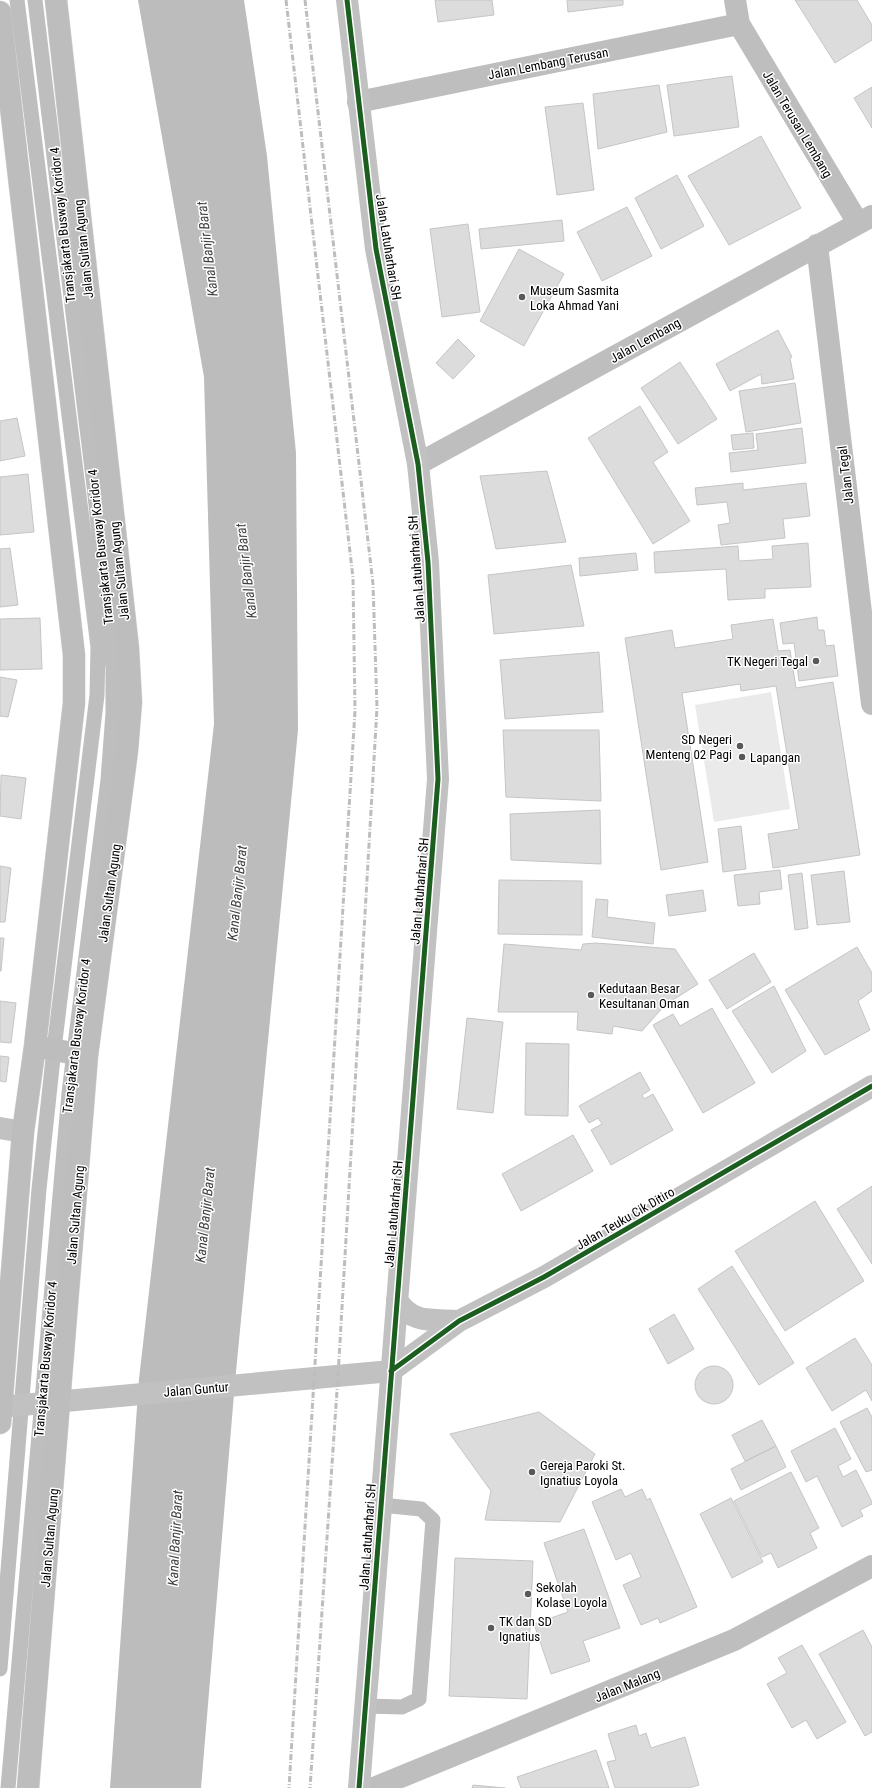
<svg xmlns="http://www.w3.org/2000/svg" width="872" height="1788" viewBox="0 0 872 1788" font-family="'Roboto Condensed',sans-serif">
	<rect width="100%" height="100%" fill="#fff"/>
	<path fill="#eaeaea" d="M771,692L790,809L714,822L695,705Z"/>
	<path fill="#bcbcbc" d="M138,0H244L267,156L296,453L298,730L235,1382L201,1788H110L139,1379L214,724L204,377Z"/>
	<path fill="#dcdcdc" stroke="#c5c5c5" d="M435,0H492L494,15L438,22Z
		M567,0H623V5L568,12Z
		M795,0H857L872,25V40L835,63Z
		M732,76L739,127L674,136L667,85Z
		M659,85L667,132L598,149L593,94Z
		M872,87V128L854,98Z
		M583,103L594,190L557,195L545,107Z
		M761,136L801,208L729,245L688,176Z
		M677,175L704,226L661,249L635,198Z
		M627,207L652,256L602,281L577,232Z
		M562,220L564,241L481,249L479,229Z
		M468,224L480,312L442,317L430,229Z
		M519,249L564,274L524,346L480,321Z
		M778,330L792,357L790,358L794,379L762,384L761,374L730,391L716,364Z
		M458,339L475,356L453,379L436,363Z
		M680,362L717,419L678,444L641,388Z
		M795,383L801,423L746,432L739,391Z
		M640,406L668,452L653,462L690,521L653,544L588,438Z
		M17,418L25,456L0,461V421Z
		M802,428L806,463L731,472L729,453L758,450L756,434Z
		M753,433L754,448L733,450L731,435Z
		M547,471L566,542L496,549L480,476Z
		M28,474L34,532L0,535V477Z
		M743,483V490L806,483L810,516L783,519L785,538L721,545L718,525L730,523L727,502L697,505L695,488Z
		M808,543L811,587L765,589V598L728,600L726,569L655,573L654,552L738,546L739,561L773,559L772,546Z
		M10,548L18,605L0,607V549Z
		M636,553L638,570L580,576L579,558Z
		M571,565L584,626L494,634L488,575Z
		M817,617L818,630H824L826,646L834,645L838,676L799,681L794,643L783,644L780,623Z
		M40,618L42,669L0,670V619Z
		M773,619L778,651L790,650L796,688L833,682L860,855L773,868L768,834L799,829L776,686L741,691L740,684L682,693L708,862L661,870L625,638L672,630L675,648L733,639L731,625Z
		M599,652L603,712L505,719L500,660Z
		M0,677L17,680L8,717L0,716Z
		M503,730H599L601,801L506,797Z
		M1,775L26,778L21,819L0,816Z
		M600,810L601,864L511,860L510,814Z
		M741,826L746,869L723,872L718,829Z
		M0,866L11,868L5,922H0Z
		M780,870L782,889L759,892L760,904L738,906L734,875Z
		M844,871L850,922L817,925L811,875Z
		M802,873L808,928L795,930L788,875Z
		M499,880L582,881V935L498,934Z
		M703,890L706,911L669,916L666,895Z
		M596,899L608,900L607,917L655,923L653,944L592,937Z
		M0,938H4L1,971H0Z
		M596,943L675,949L698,984L665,1005L642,1031L613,1026L612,1034L577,1030L578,1012H498L504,944L581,950L583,944Z
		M857,947L872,973V991L858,1001L870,1030L825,1055L785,990Z
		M754,953L771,982L727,1009L709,980Z
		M774,986L806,1051L772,1073L732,1011Z
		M0,1001L16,1003L11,1043L0,1042Z
		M712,1008L755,1083L703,1113L653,1025L673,1014L680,1026Z
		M467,1018L503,1022L493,1113L457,1109Z
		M526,1043L569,1044L568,1116L525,1115Z
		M0,1056L9,1057L6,1082L0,1081Z
		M640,1072L650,1090L642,1095L644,1099L653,1094L673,1130L611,1165L591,1130L602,1124L598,1118L589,1123L579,1106Z
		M573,1135L593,1171L521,1211L502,1174Z
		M872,1186V1264L837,1209Z
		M815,1201L864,1281L785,1331L735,1251Z
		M732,1266L794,1363L759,1385L698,1289Z
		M674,1314L694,1349L668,1364L649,1329Z
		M855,1338L872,1365V1401L866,1390L832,1411L806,1368Z
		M695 1385a19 19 0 1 1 38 0a19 19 0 1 1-38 0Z
		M867,1408L872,1417V1470L866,1472L840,1422Z
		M539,1412L595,1454L560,1522L485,1520L491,1491L450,1434Z
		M762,1420L776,1446L745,1461L732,1435Z
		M835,1428L851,1459L838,1466L843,1477L856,1470L872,1502V1504L860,1510L863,1516L842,1527L817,1476L806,1482L791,1451Z
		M776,1446L786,1467L741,1490L731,1469Z
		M791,1472L819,1528L810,1533L817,1548L778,1568L771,1553L762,1557L734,1501Z
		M621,1489L625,1497L642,1489L647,1500L650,1498L697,1607L660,1623L658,1618L641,1625L623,1585L641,1577L631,1553L616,1560L592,1502Z
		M731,1498L763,1562L732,1578L700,1514Z
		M584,1529L620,1628L583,1641L590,1661L551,1674L534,1624L568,1612L544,1543Z
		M455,1558L533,1561L527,1699L449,1696Z
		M863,1630L872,1647V1732L865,1736L819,1654Z
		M802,1645L846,1722L817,1739L806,1720L792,1728L767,1684L787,1673L778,1658Z
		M636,1725L639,1736L646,1733L651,1748L685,1737L699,1785L689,1788H615L607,1762L616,1760L608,1734Z
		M596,1750L609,1788H521L517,1777Z
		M473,1785L505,1788H472Z"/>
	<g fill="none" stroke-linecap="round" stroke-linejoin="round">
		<g stroke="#dbdbdb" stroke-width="23">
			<path id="primary" d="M0,12L74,655V703L35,1046L23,1132L0,1423
				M35,1046L87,1056
				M28,1788L87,1056L127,751L131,702L128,648L56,0"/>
		</g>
		<path stroke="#bebebe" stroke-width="15" d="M0,1669L39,1189L54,1049L97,695L98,647L17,0
			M366,1706L402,1707L419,1699L433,1520L421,1509L381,1505
			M8,1788L69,1093L108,780L113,713V668L94,486L35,0"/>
		<path stroke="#bebebe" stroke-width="22" d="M735,0L739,24L858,223
			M358,102L739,24
			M817,245L872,704
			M418,464L872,216
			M374,1788L734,1640L872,1566"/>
		<path stroke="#c1c1c1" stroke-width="22" d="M347,0L376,249L418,464L428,562L438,779L359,1788
			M0,1128L23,1132
			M397,1300C412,1325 434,1319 459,1321
			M391,1371L459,1321L544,1277L872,1086
			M0,1407L391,1371"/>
		<use href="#primary" stroke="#bdbdbd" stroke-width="22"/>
		<path stroke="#bdbdbd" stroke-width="3" stroke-dasharray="6 2 1 2" stroke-linecap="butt" d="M286,0L353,578L355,711L289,1788
			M305,0L373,584L377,708L338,1376L310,1788"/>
		<g stroke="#fff" stroke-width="8">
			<path id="cycleway" d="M347,0L376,249L418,464L428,562L438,779L359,1788
				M391,1371L459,1321L544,1277L872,1086"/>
		</g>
		<use href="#cycleway" stroke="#1b5e20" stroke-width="5"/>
	</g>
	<g fill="#595959" stroke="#fff" stroke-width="1.5">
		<circle cx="522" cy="297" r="4"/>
		<circle cx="816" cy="661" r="4"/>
		<circle cx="740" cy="746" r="4"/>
		<circle cx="742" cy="757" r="4"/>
		<circle cx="591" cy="995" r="4"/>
		<circle cx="532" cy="1472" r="4"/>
		<circle cx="528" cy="1594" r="4"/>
		<circle cx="491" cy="1628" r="4"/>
	</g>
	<g text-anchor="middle" stroke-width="3" stroke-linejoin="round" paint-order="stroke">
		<g font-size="13" fill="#000" stroke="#fff">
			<text transform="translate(548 63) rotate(-11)" y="5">Jalan Lembang Terusan</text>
			<text transform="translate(798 124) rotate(59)" y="5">Jalan Terusan Lembang</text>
			<text transform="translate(62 225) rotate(-96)" y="5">Transjakarta Busway Koridor 4</text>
			<text transform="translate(389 247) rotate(81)" y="5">Jalan Latuharhari SH</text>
			<text transform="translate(83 249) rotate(-96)" y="5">Jalan Sultan Agung</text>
			<text transform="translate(645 340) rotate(-29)" y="5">Jalan Lembang</text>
			<text transform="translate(845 475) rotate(-97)" y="5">Jalan Tegal</text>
			<text transform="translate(100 547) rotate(-96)" y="5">Transjakarta Busway Koridor 4</text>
			<text transform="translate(416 569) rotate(-94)" y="5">Jalan Latuharhari SH</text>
			<text transform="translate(119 571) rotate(-96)" y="5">Jalan Sultan Agung</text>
			<text transform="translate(419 891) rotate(-85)" y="5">Jalan Latuharhari SH</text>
			<text transform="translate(109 893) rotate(-82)" y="5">Jalan Sultan Agung</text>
			<text transform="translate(76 1036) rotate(-83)" y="5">Transjakarta Busway Koridor 4</text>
			<text transform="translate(393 1214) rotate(-85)" y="5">Jalan Latuharhari SH</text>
			<text transform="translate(75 1215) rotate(-85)" y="5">Jalan Sultan Agung</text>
			<text transform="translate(625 1218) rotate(-30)" y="5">Jalan Teuku Cik Ditiro</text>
			<text transform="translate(45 1359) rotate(-85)" y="5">Transjakarta Busway Koridor 4</text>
			<text transform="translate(196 1389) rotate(-5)" y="5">Jalan Guntur</text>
			<text transform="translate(367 1537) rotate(-86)" y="5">Jalan Latuharhari SH</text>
			<text transform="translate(49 1538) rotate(-85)" y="5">Jalan Sultan Agung</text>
			<text transform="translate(627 1685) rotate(-22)" y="5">Jalan Malang</text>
		</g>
		<g font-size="13" fill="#000" stroke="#fff" text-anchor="start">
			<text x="530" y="295">Museum Sasmita<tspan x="530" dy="15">Loka Ahmad Yani</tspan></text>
			<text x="808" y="666" text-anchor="end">TK Negeri Tegal</text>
			<text x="732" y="744" text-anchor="end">SD Negeri<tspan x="732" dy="15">Menteng 02 Pagi</tspan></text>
			<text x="750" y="762">Lapangan</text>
			<text x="599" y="993">Kedutaan Besar<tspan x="599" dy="15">Kesultanan Oman</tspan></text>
			<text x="540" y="1470">Gereja Paroki St.<tspan x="540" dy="15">Ignatius Loyola</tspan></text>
			<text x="536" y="1592">Sekolah<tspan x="536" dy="15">Kolase Loyola</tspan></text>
			<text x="499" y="1626">TK dan SD<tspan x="499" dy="15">Ignatius</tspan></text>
		</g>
		<g font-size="14" font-style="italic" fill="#404040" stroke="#fff">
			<text transform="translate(207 249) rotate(-97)" y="5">Kanal Banjir Barat</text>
			<text transform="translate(246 571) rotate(-97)" y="5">Kanal Banjir Barat</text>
			<text transform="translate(237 893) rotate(-84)" y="5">Kanal Banjir Barat</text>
			<text transform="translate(205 1215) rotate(-84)" y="5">Kanal Banjir Barat</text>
			<text transform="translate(175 1538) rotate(-87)" y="5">Kanal Banjir Barat</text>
		</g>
	</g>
</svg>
